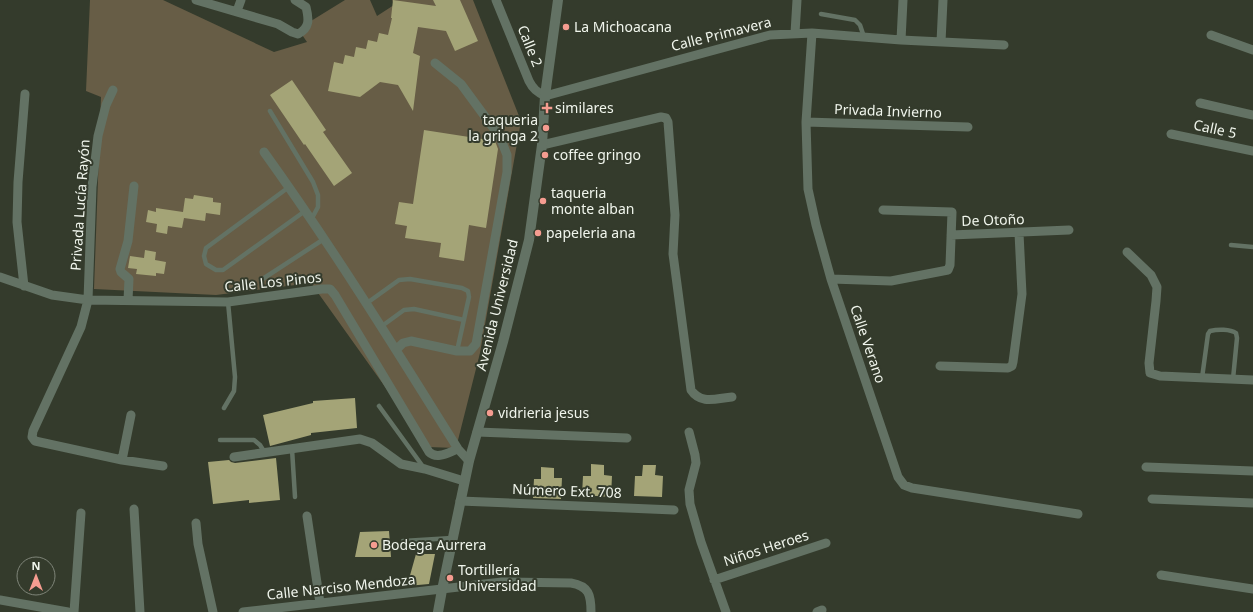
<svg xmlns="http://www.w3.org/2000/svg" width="1253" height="612" viewBox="0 0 1253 612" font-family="'Noto Sans',sans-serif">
	<rect width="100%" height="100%" fill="#343b2c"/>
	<path fill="#675d46" d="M90,0H163L274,52L307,42L298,29L345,0H370L377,16L394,5L392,0H473L521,121L480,353L456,448L428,447L311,283L216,295L94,289L101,97L86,91Z"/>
	<path fill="#a4a477" d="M393,0L436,6L433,0H460L478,41L455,51L446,31L418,27L413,53L420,56L413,111L398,85L380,82L360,97L328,91L334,62L343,64L345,55L354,57L356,47L366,49L368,40L377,42L379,33L388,35L392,18H391Z
		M292,80L326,130L323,132L352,173L334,186L305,144L304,145L270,95Z
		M424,130L495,141L498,149L486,228L469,225L464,261L439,257L441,243L405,238L407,226L395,224L399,202L413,204Z
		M194,195L213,198V202L221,203L220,215L206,213L205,221L184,218L182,228L168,226L167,234L156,232L157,224L146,222L148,210L156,212V208L183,212L185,198L193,199Z
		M145,250L156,252L155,260L166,262L164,274L156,273V276L136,274L137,269L128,268L130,256L144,258Z
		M355,398L357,428L311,433V435L270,446L263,415L313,403V401Z
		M276,458L280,500L249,503V500L213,504L208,462L229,460L231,462L235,463Z
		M591,464L604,465V475L612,476L611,497L582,495L583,476H591Z
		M643,465H656L655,475L663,476L662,497L634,496L635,476H642Z
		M541,467L554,468V478H562L561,499L533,498L534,479H541Z
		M389,531L391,557H355L360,532Z
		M416,554H435L429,584L407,586Z"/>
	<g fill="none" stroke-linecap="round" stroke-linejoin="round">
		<path stroke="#637264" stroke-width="4.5" d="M821,14L855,20L860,25L864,37
			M270,111L313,182L318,195V207L311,220
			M289,187L206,248L204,256L206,264L216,270H223L305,211
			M1231,245L1253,247
			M261,280L324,239
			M367,303L399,280L410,279L462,288L468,291L469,297L457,351
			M382,326L404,310L414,309L464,320
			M1202,378L1208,334L1210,331C1218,329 1230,329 1236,333L1237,338L1233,379
			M379,406L424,468
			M224,408L234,391L235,377L228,302
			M220,440H254L260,445L265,453
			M292,449L295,497
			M403,541L452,538"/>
		<path stroke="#637264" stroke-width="9" d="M196,0L278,24L292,32L298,34C310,28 309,19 306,7L295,0
			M496,0L529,81C533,89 537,92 545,96L770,35L812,33L901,40L1004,45
			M237,11L241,0
			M795,33L797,0
			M812,33L806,122L808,189L816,225L831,279L898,477L904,485L912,488L1078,514
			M1211,35L1253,50
			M901,40L903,0
			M941,42L943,0
			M113,90L106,105L98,136L92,187L88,300L81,327L33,431L32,437L35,441L122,460L163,466
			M1200,103L1253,115
			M806,122L968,127
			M1171,134L1253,151
			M542,145L661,117L666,118L668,122L675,215L673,254L691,390C701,405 717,398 732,397
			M264,152C333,248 395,348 458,449L469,461
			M951,235L1069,230
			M1127,252L1151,275L1157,287L1156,301L1149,363L1150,373L1160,376L1253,380
			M0,277L52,295L88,300L228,302L322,289H330L335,295L429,452C437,460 449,452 458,449
			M831,279L891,281L948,270L950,265L952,212L883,210
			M24,286L17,222L18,182L25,94
			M128,300L129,279L121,272L120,269L128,241L134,186
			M397,349L403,343L411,341L457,351H470L476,344L507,172V155L500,137L461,84L435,63
			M940,366L1008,368L1012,366L1013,362L1022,294L1019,233
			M477,432L627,438
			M689,432L695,455L696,463L689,490L690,504L701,542L726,612
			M234,457L360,439L372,443L401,464L425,469L464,481
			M122,460L131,415
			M1146,467L1253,471
			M1152,499L1253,503
			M460,501L674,510
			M134,509L140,612
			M307,516L320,603
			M196,523L198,544L213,612
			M1161,575L1253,589
			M714,580L826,543
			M0,600L68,612
			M74,612L81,513
			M243,612L502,582L571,583C589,586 591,595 591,612
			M817,612L822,610"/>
		<path stroke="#637264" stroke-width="10" d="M438,612L442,590L469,461L503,342L529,240L542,145L545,96L558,0"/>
	</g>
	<g fill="#f59c90" stroke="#343b2c" stroke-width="1.5">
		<circle cx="566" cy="27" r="4"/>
		<path d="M545 102h4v4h4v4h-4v4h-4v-4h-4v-4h4z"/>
		<circle cx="546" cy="128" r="4"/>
		<circle cx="545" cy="155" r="4"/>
		<circle cx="543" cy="201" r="4"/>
		<circle cx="538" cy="233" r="4"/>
		<circle cx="490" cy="413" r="4"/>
		<circle cx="374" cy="545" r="4"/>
		<circle cx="450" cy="578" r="4"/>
	</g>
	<g text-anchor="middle" stroke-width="4" stroke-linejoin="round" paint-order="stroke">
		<g font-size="14" fill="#f0f5ec" stroke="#343b2c" text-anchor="start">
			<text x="574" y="32">La Michoacana</text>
			<text x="555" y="113">similares</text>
			<text x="538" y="125" text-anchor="end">taqueria<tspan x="538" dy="16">la gringa 2</tspan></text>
			<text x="553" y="160">coffee gringo</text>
			<text x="551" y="198">taqueria<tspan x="551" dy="16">monte alban</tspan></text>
			<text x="546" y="238">papeleria ana</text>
			<text x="498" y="418">vidrieria jesus</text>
			<text x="382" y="550">Bodega Aurrera</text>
			<text x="458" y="575">Tortillería<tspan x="458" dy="16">Universidad</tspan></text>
		</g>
		<g font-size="14" fill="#f0f5ec" stroke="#343b2c">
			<text transform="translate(721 34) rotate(-14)" y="5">Calle Primavera</text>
			<text transform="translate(530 46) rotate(68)" y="5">Calle 2</text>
			<text transform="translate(888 111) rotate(2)" y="5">Privada Invierno</text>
			<text transform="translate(1215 129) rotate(12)" y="5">Calle 5</text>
			<text transform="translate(80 205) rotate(-86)" y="5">Privada Lucía Rayón</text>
			<text transform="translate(993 220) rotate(-2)" y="5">De Otoño</text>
			<text transform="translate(273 282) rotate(-6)" y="5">Calle Los Pinos</text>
			<text transform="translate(497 305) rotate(-76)" y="5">Avenida Universidad</text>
			<text transform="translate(868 344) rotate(71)" y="5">Calle Verano</text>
			<text transform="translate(567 491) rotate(2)" y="5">Número Ext. 708</text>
			<text transform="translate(766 548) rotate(-18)" y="5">Niños Heroes</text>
			<text transform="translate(341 587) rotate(-6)" y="5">Calle Narciso Mendoza</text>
		</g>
	</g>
	<g transform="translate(36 576)"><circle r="19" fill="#343b2c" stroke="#7f8579"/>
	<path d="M0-3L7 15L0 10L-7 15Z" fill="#f59c90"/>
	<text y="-6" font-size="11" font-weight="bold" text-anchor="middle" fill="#f0f5ec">N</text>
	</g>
</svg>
